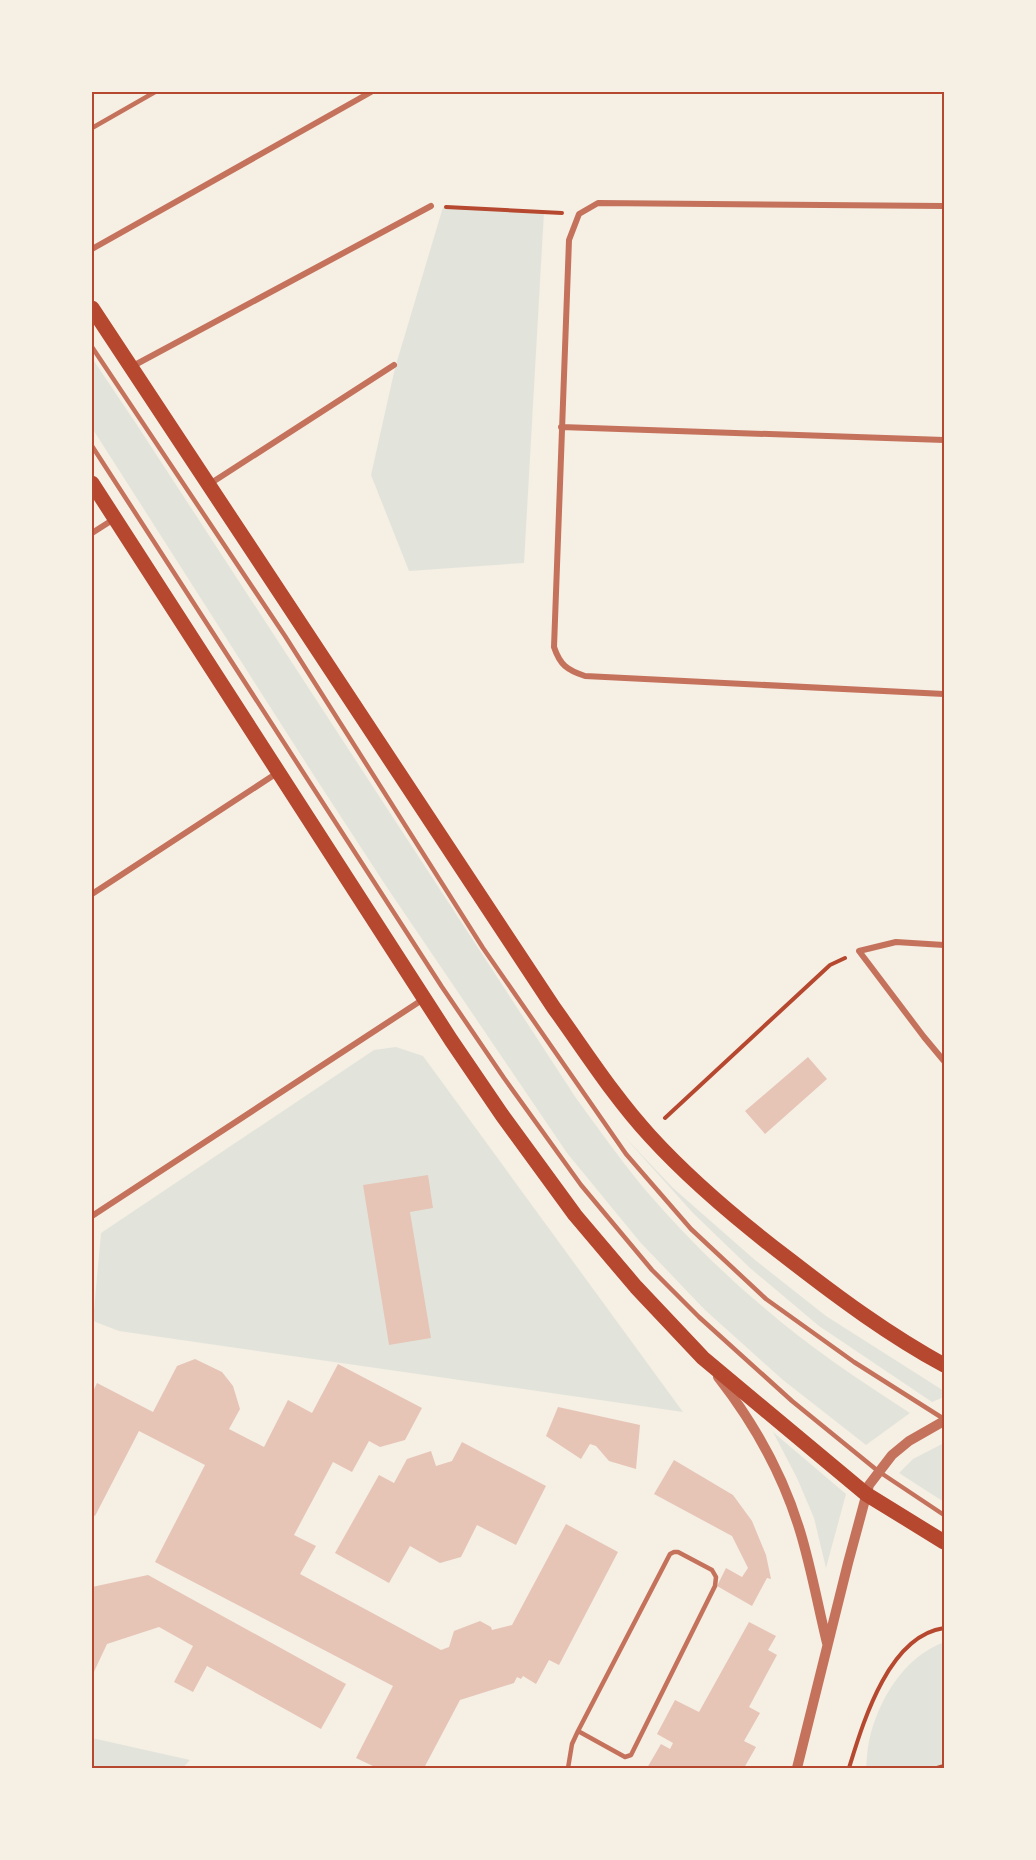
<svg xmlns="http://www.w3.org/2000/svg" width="1036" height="1860" viewBox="0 0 1036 1860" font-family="'Noto Serif',serif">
	<rect width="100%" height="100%" fill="#f6efe4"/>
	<path fill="#e2e4dc" d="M443,207L544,212L524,563L409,571L371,475L395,368Z
		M92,358L137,425L576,1098C598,1128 619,1158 642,1186C678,1228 719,1270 762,1306C808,1346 859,1380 910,1413L866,1445L783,1380L705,1310L640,1242L567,1153L386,886L313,774L92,428Z
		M396,1047L423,1056L683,1412L119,1331L93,1321L101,1233L374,1050Z
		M621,1133L673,1188L755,1260L826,1316L944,1391V1397L932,1402L819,1326L750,1268L693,1213Z
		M773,1432L846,1494L826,1568L814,1518L797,1478Z
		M942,1444H944V1502L899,1473L913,1459Z
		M944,1642V1768H866C867,1759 867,1750 869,1741C878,1700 904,1657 944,1642Z
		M92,1738L190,1760L183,1768H92Z"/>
	<path fill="#e6c5b7" d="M808,1057L827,1079L765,1134L745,1111Z
		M428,1175L433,1208L410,1212L431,1338L389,1345L363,1185Z
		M195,1359L222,1372L233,1386L240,1409L229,1429L264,1447L288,1400L312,1413L338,1364L422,1408L405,1440L380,1447L369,1441L352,1472L333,1462L294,1535L316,1546L300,1574L441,1650L449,1647L454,1631L480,1621L491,1627L492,1630L512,1625L566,1524L618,1552L559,1665L549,1660L536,1684L523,1676L521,1679L517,1677L514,1683L460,1700L424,1768H377L356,1758L393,1686L155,1562L205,1465L139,1431L95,1516L92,1514V1394L97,1383L153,1412L177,1366Z
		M558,1407L640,1425L636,1469L609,1461L596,1446L590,1444L581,1459L546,1436Z
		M462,1442L546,1486L516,1545L477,1525L461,1557L440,1563L410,1546L389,1583L335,1553L379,1475L394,1483L407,1459L431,1451L436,1466L452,1461Z
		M674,1460L733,1495L752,1521L766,1555L771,1579L767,1578L752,1606L717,1586L726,1568L742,1577L748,1568L732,1536L654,1494Z
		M148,1575L346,1684L321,1729L207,1666L193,1692L174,1682L193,1646L159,1627L107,1644L92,1676V1587Z
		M749,1622L776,1636L768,1650L777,1655L749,1707L760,1713L744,1741L756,1747L744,1768H647L661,1744L670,1749L673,1743L657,1734L675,1700L699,1712Z"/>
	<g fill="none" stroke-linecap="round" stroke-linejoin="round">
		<path stroke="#b5482f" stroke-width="4" d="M446,207L562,213
			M665,1118L830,965L845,958
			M849,1768C863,1723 888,1636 944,1628
			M937,1768L944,1766"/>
		<path stroke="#c5725c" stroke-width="4.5" d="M92,128L155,92
			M92,347L285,636L483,948L626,1154L691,1229L766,1299L854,1362L944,1419
			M92,446L442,987L504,1078L581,1185L652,1270L699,1317L792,1401L878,1471L944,1515
			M568,1768L572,1744L578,1731L670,1554L674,1552H678L712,1570L716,1577L715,1586L631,1755L625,1757L578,1731"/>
		<path stroke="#c5725c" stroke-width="6" d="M944,206L598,203L579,214L569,240L554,647C560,665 567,670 585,676L944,694
			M92,249L371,92
			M131,367L431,206
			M561,427L944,440
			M208,485L394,365
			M92,533L114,519
			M92,894L277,773
			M944,945L896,942L859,951L924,1037L944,1061
			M92,1216L425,998"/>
		<path stroke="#c5725c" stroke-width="10" d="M718,1377C754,1423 783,1475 800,1531C811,1567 818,1606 827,1643
			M797,1768L848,1563L869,1485L892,1455L909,1441L944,1421"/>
		<path stroke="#b5482f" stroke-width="15" d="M92,308L554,1008C585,1051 614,1097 650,1136C692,1182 740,1222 790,1260C839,1298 889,1335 944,1365
			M92,483L451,1040L502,1115L575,1215L636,1287L703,1358L866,1494L944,1542"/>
	</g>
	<rect width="1036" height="1860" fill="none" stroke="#f6efe4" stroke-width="186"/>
	<rect x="93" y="93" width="850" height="1674" fill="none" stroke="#b5482f" stroke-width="2"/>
</svg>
